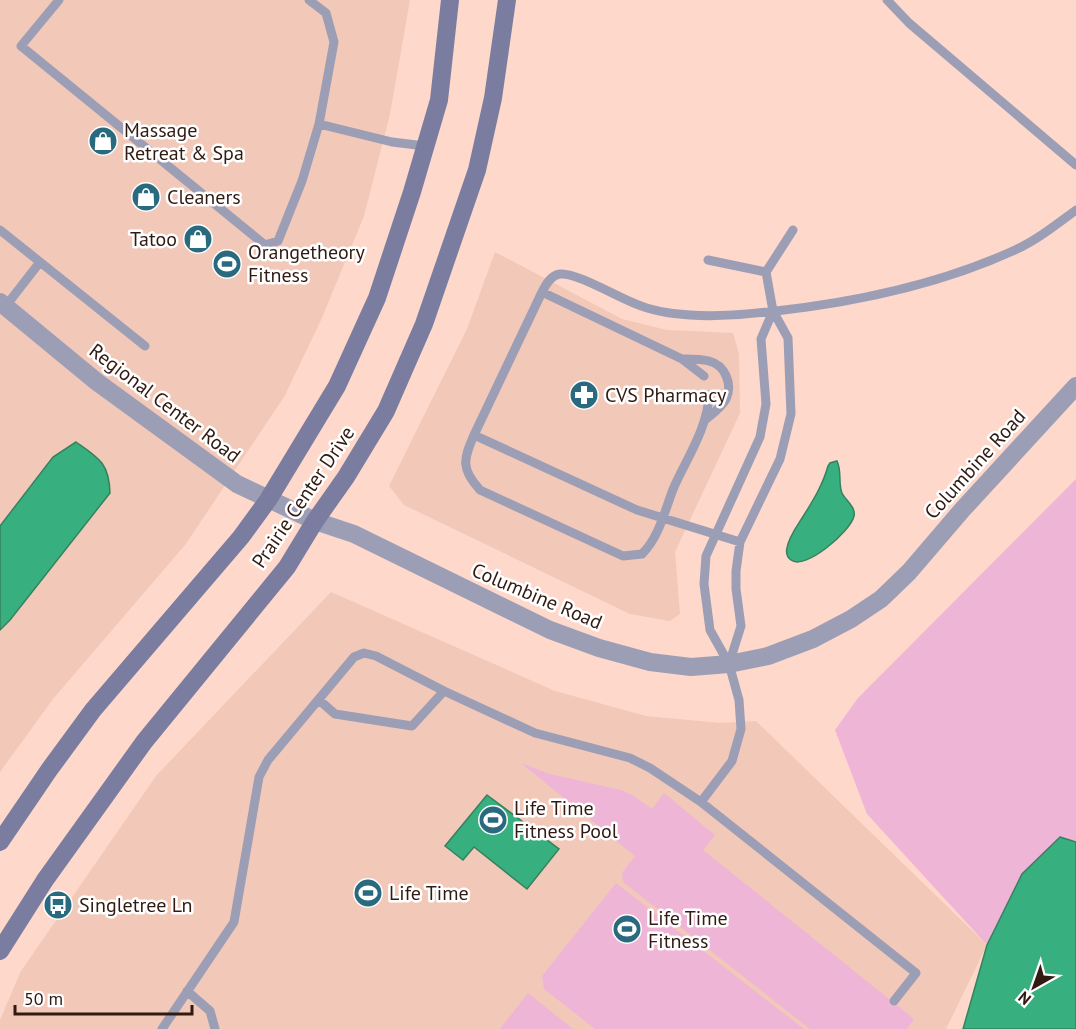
<svg xmlns="http://www.w3.org/2000/svg" width="1076" height="1029" viewBox="0 0 1076 1029" font-family="'PT Sans',sans-serif">
	<rect width="100%" height="100%" fill="#fed8ca"/>
	<path fill="#f2c8b8" d="M0,0H410L390,114L364,216L321,320L284,397L185,545L53,699L0,772Z
		M495,252L622,319L667,330L733,333L739,354L740,413L675,552L680,614L670,621L630,614L404,505L389,486L467,329Z
		M331,592L555,691L646,716L720,723L756,721L987,945L946,1029H0V1020L21,971L156,776Z"/>
	<path fill="#efb5d7" d="M1076,479V842L1060,837L1022,874L987,945L867,814L835,730L858,698Z
		M521,763L550,774L621,790L634,796L652,809L664,793L715,835L703,850L914,1019L907,1029H810L623,882L622,873L635,856Z
		M616,883L804,1029H595L544,989L542,976Z
		M528,993L573,1029H500Z"/>
	<path fill="#37af7f" stroke="#35825e" stroke-width="1.5" d="M76,442C99,458 109,463 110,493L10,620L0,630V526L53,457Z
		M837,461C842,471 838,483 842,493C846,501 856,507 854,516C851,531 805,571 791,560C787,557 786,552 787,548C789,536 798,525 804,515C814,499 823,484 828,466L830,463Z
		M487,795L559,849L527,889L474,847L463,860L445,846Z
		M1060,837L1076,842V1029H963L987,945L1022,874Z"/>
	<g fill="none" stroke-linecap="round" stroke-linejoin="round">
		<path stroke="#9c9eb6" stroke-width="9" d="M59,0L21,46L265,245L278,241L302,181L319,124L334,42L326,13L309,0
			M887,0L909,23L1076,165
			M319,124L392,142L425,146
			M0,230L145,346
			M708,260L766,272
			M542,292L682,359L704,376
			M5,307L40,262
			M684,359C692,359 701,359 709,361C725,365 733,384 726,399C721,408 712,414 705,420
			M709,395C708,427 687,458 674,487C665,509 660,536 642,554L623,556L480,490C461,469 463,460 474,435L542,292C546,284 551,275 560,274C576,272 619,298 636,304C652,311 672,314 690,315C719,317 748,314 776,311C857,302 941,284 1015,250C1037,240 1057,224 1076,210
			M474,435L637,510L740,542
			M729,664L741,626L736,589V571L740,542L780,459L791,414L788,338L773,311L766,272L793,230
			M319,700L335,714L412,726L444,691
			M701,802L916,973L894,1001
			M187,991L210,1011L215,1029
			M162,1029L234,922L259,777L268,760L354,657L364,653L376,656L444,691L535,733L630,758L650,768L701,802L732,761L741,729L739,700L729,664L710,630L704,584L706,556L760,437L766,404L761,339L773,311"/>
		<path stroke="#9c9eb6" stroke-width="18" d="M0,302L97,382L237,484L315,521L354,534L550,630L599,648L650,662L691,667L729,664L768,656L813,639L851,619L881,599L909,572L963,509L1076,386"/>
		<path stroke="#7b7da0" stroke-width="18" d="M0,842L49,770L93,710L241,537L268,500L337,386L377,298L412,192L439,100L450,0
			M0,951L45,880L144,742L287,567L315,521L346,477L386,411L424,324L477,170L493,98L507,0"/>
	</g>
	<defs>
		<g id="shop-disc" transform="scale(1.5)"><circle r="9.5" fill="#296a7e" stroke="#fff"/><path d="M-5-2.5h2.3a2.7 3.5 0 0 1 5.4 0H5L5.5 6h-11ZM-1.5-2.5h3a1.5 2.3 0 0 0-3 0Z" fill="#fff"/></g>
		<g id="stadium-disc" transform="scale(1.5)"><circle r="9.5" fill="#296a7e" stroke="#fff"/><path d="M0-5a6.5 5 0 1 0 0 10a6.5 5 0 1 0 0-10ZM-3.5-1.8h7v3.6h-7Z" fill="#fff"/></g>
		<g id="pharmacy-disc" transform="scale(1.5)"><circle r="9.5" fill="#296a7e" stroke="#fff"/><path d="M-2-6h4v4h4v4h-4v4h-4v-4h-4v-4h4Z" fill="#fff"/></g>
		<g id="bus-disc" transform="scale(1.5)"><circle r="9.5" fill="#296a7e" stroke="#fff"/><path d="M-5-6H5V4H4V6H2V4H-2V6H-4V4H-5ZM-3.5-4V0h7V-4ZM-3.5 1.2v1.5H-2V1.2ZM2 1.2v1.5H3.5V1.2Z" fill="#fff"/></g>
	</defs>
	<g fill-rule="evenodd">
		<use href="#shop-disc" x="103" y="141"/>
		<use href="#shop-disc" x="146" y="197"/>
		<use href="#shop-disc" x="198" y="239"/>
		<use href="#stadium-disc" x="227" y="264"/>
		<use href="#pharmacy-disc" x="584" y="395"/>
		<use href="#stadium-disc" x="493" y="820"/>
		<use href="#stadium-disc" x="368" y="893"/>
		<use href="#bus-disc" x="58" y="905"/>
		<use href="#stadium-disc" x="627" y="929"/>
	</g>
	<g text-anchor="middle" stroke-width="5" stroke-linejoin="round" paint-order="stroke">
		<g font-size="20" fill="#301a11" stroke="#fff" text-anchor="start">
			<text x="124" y="137">Massage<tspan x="124" dy="23">Retreat &amp; Spa</tspan></text>
			<text x="167" y="204">Cleaners</text>
			<text x="177" y="246" text-anchor="end">Tatoo</text>
			<text x="248" y="259">Orangetheory<tspan x="248" dy="23">Fitness</tspan></text>
			<text x="605" y="402">CVS Pharmacy</text>
			<text x="514" y="815">Life Time<tspan x="514" dy="23">Fitness Pool</tspan></text>
			<text x="389" y="900">Life Time</text>
			<text x="79" y="912">Singletree Ln</text>
			<text x="648" y="925">Life Time<tspan x="648" dy="23">Fitness</tspan></text>
		</g>
		<g font-size="20" fill="#301a11" stroke="#fff">
			<text transform="translate(165 403) rotate(37)" y="7">Regional Center Road</text>
			<text transform="translate(975 464) rotate(-48)" y="7">Columbine Road</text>
			<text transform="translate(303 497) rotate(-56)" y="7">Prairie Center Drive</text>
			<text transform="translate(537 596) rotate(23)" y="7">Columbine Road</text>
		</g>
	</g>
	<g transform="translate(1034 987) rotate(220)" stroke="#ffffff" stroke-width="4.5" paint-order="stroke">
	<path d="M0-4.5L10 22L0 15L-10 22Z" fill="#301a11"/>
	<text y="-9" font-size="16" font-weight="bold" text-anchor="middle" fill="#301a11">N</text>
	</g>
	<path d="M15 1005v9h177v-9" fill="none" stroke="#301a11" stroke-width="3"/>
	<text x="24" y="1005" font-size="18" fill="#301a11" stroke="#ffffff" stroke-width="4.5" paint-order="stroke">50 m</text>
</svg>
